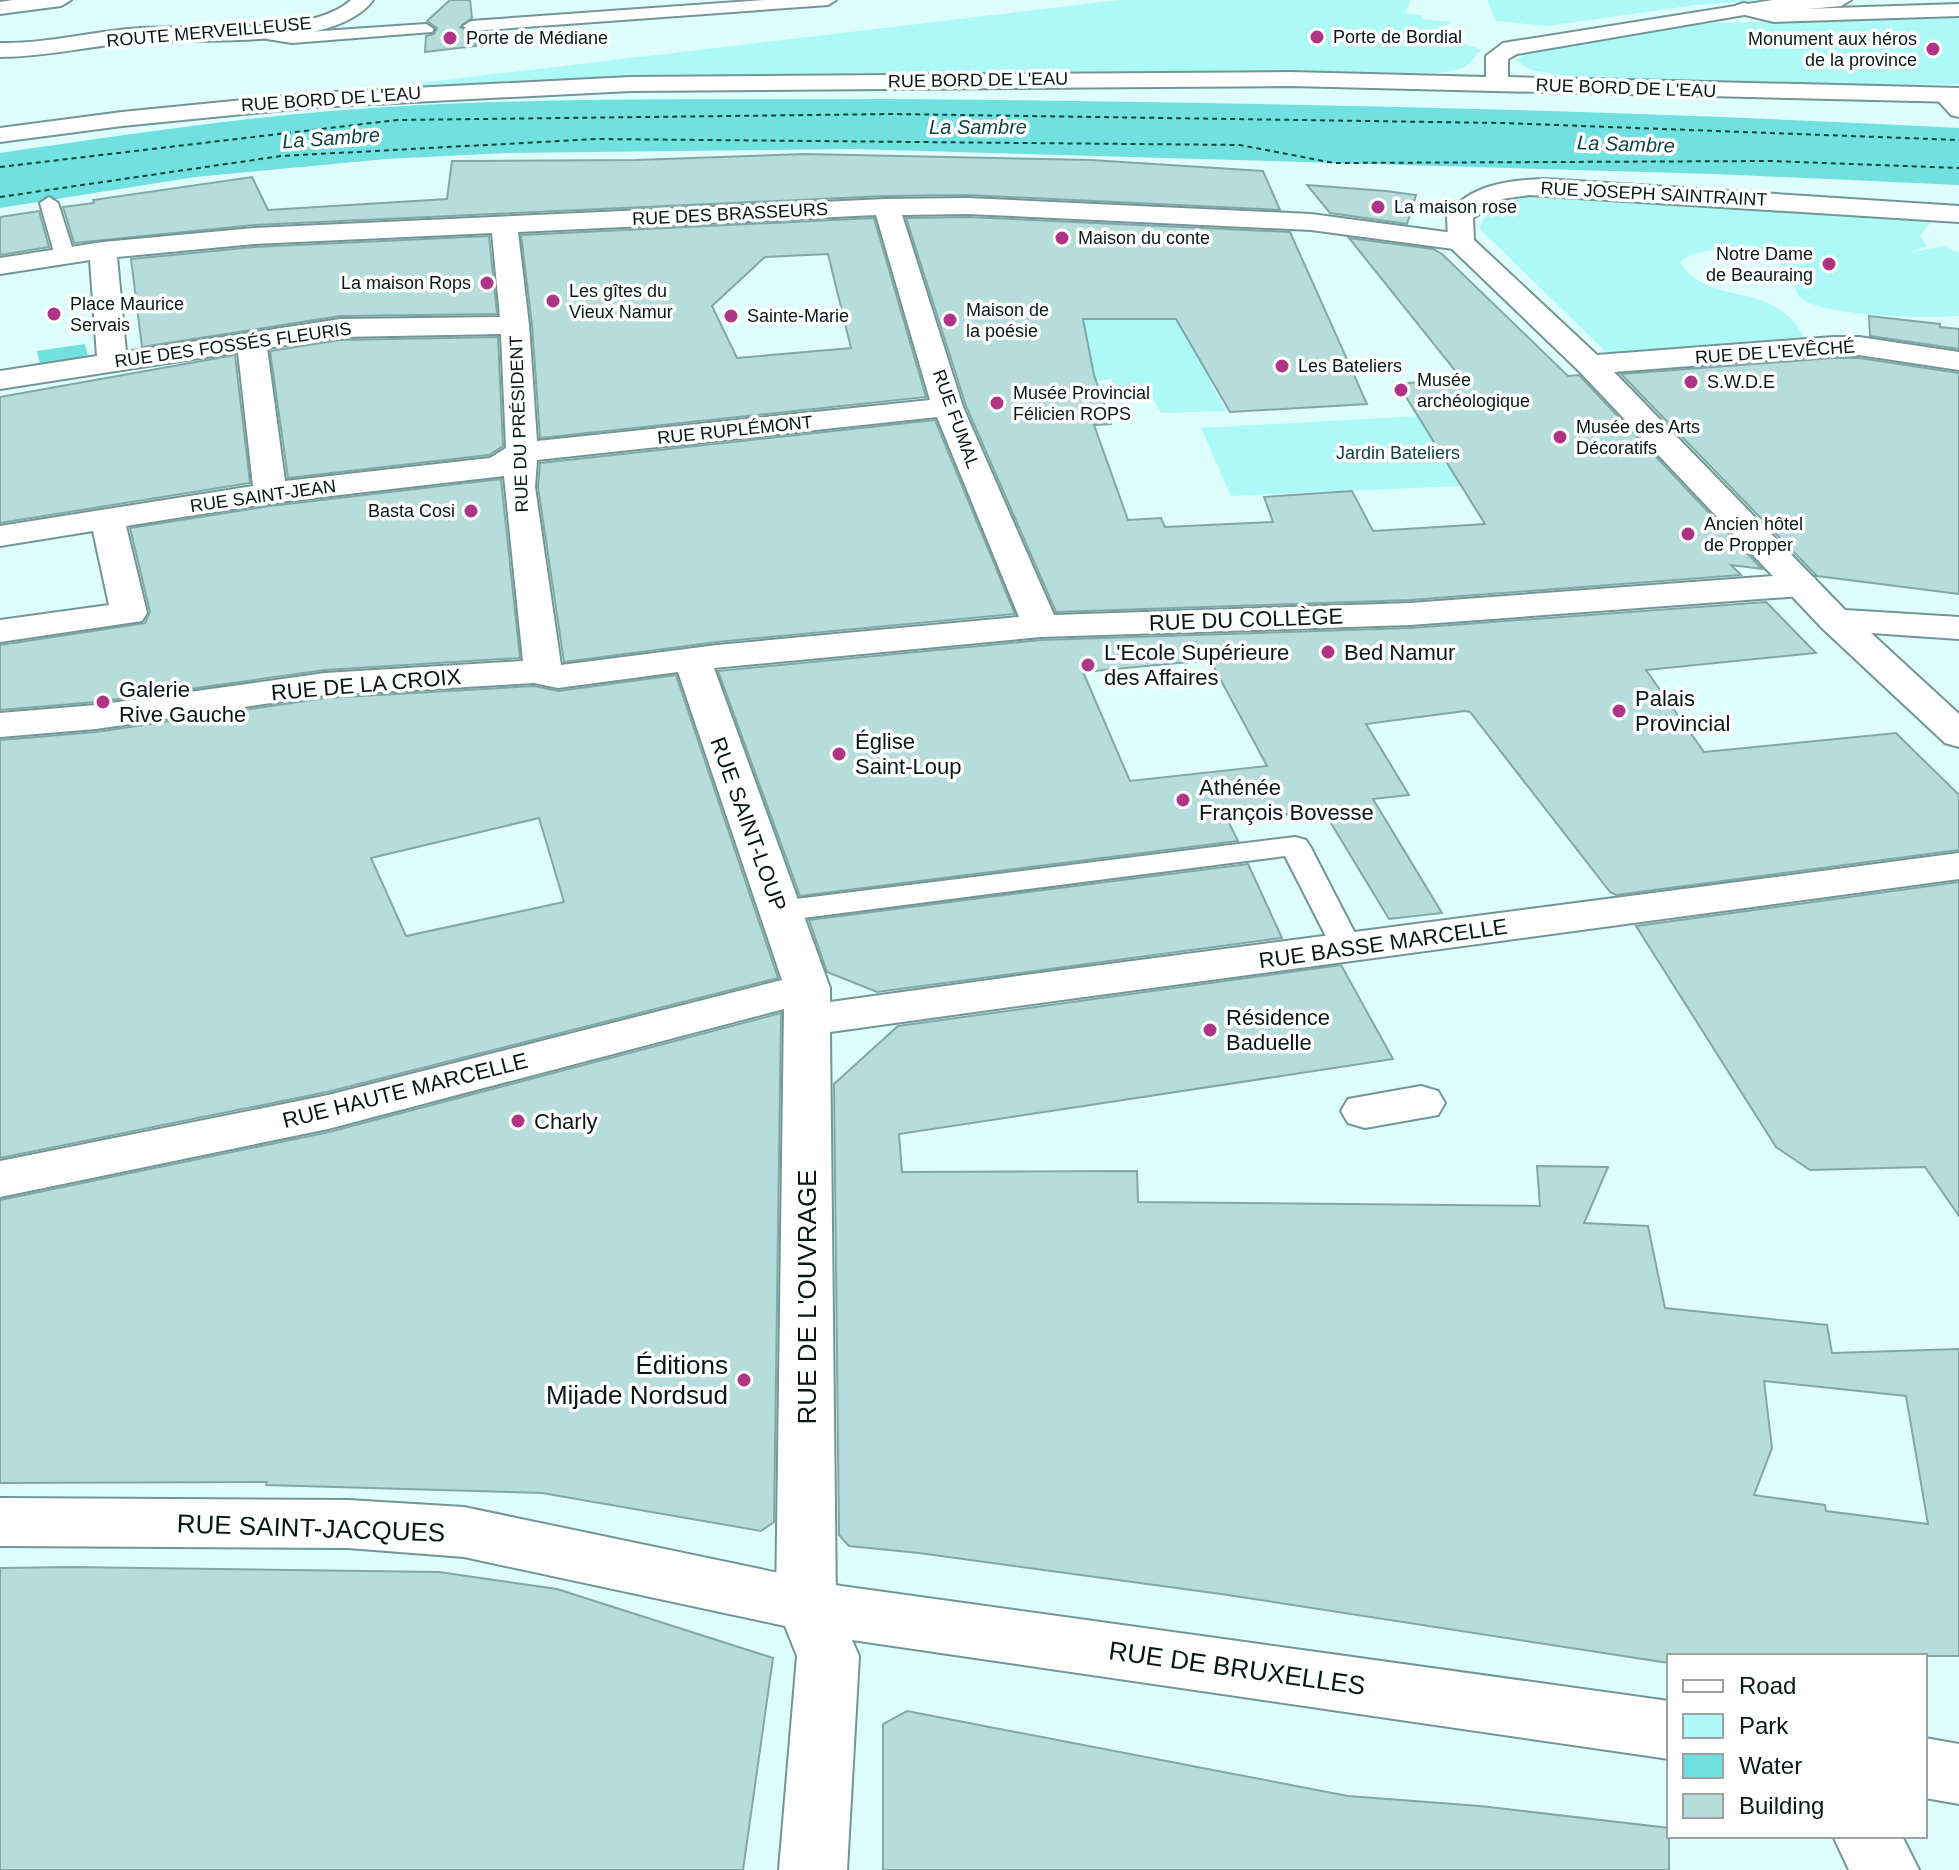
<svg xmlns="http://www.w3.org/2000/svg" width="1959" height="1870" viewBox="0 0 1959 1870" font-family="Arial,sans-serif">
	<rect width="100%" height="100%" fill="#defefd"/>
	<path fill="#adf9f8" d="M1120,0H1411L1405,13L1422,15L1421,19L1452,22L1433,31L1481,50C1476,56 1471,63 1464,67C1436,81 1326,73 1290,73C974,73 657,70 343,92Z
		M1487,0H1763L1696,5L1547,26L1496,21Z
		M1959,15V84L1820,86L1578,78L1531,70L1515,60L1532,51L1692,24Z
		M1544,195L1931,222L1920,236L1927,246L1908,253L1943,246L1959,253V316C1920,318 1847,317 1812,304C1790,297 1797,281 1784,267C1766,247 1699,243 1680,262C1709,309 1771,277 1804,337L1607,353L1480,229C1484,202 1522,197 1544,195Z
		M1040,272L1304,317L1342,370L1209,381L1227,411L1161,413L1148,390L1116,392L1111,379L1095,381Z
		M1418,416L1462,486L1231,496L1201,428Z"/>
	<path fill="#70e0e0" d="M883,99C1242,102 1601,109 1959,128V185L1716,174L854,149L506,153L386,159L195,177L0,208V153C110,137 220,120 331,111C514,96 699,100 883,99Z
		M85,344L89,361L41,368L37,351Z"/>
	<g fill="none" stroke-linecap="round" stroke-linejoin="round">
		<path stroke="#0f4444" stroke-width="2" stroke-dasharray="5 4" stroke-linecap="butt" d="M0,167L397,120L893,114L1502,123L1959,140
			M0,197L281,156L597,139L1240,145L1334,163L1771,161L1959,168"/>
	</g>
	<path fill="#b6dddc" stroke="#81a7a6" stroke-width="2" fill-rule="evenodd" d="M450,0H470L472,18L460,27L474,34L476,46L425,52L426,36L434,34L437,28L427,21Z
		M804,154L1091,160L1263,171L1280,210L968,195L885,196L254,225L74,243L63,207L94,203L93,200L252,177L268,210L447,199L452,161L636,160Z
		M1307,185L1386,191L1416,195L1407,224L1330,213Z
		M39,211L49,247L0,255V217Z
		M968,217L1290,232L1367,404L1230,412L1176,319H1083L1094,375L1111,424L1094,425L1128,520L1161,518L1165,527L1273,522L1264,497L1352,491L1373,531L1485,524L1398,384L1461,378L1349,238L1433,249L1442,254L1568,376L1579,375L1762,569L1731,565L1741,575L1410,600L1056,612L966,406L906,218Z
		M874,218L926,397L540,438L532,325L521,235ZM828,254L851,348L737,358L712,306L765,257Z
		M489,236L497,314L340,316L142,347L131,259L254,247Z
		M1869,316L1940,324V327L1959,329V349L1870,336Z
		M498,337L503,446L489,455L288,478L270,351L340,340Z
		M235,355L250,483L0,523V397Z
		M1833,358H1859L1959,373V594L1817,576L1621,374Z
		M935,420L1015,614L717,642L564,662L538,487L540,463Z
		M501,479L520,658L325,670L96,702L0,710V645L145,623L150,612L130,528L270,506Z
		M1766,602L1816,653L1646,670L1704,752L1896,733L1959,795V850L1616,895L1610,892L1470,712L1465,711L1366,724L1409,795L1373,799L1442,913L1389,919L1323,810L1228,821L1238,841L800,896L718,671L1041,640L1410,628ZM1210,660L1267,766L1130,781L1083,672Z
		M676,675L778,978L327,1092L0,1158V740L96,732L325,698L534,686L558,691ZM539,818L564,902L406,936L371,858Z
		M1248,864L1282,938L877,992L827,972L809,920Z
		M1959,882V1216L1925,1167L1810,1170L1776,1147L1636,926Z
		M1341,965L1393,1059L899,1134L902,1172L1137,1171L1138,1202L1540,1206L1537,1166L1608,1167L1584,1223L1648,1226L1665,1308L1827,1325L1832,1353L1959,1349V1656H1669V1663L1221,1594L919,1553L849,1546L839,1535L834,1084L898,1026ZM1764,1381L1906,1396L1928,1524L1826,1511L1825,1505L1754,1495L1772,1448Z
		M781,1013L774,1522L761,1531L542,1493L266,1485L267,1482L0,1483V1200L329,1132Z
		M70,1567L439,1572L557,1589L773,1658L743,1870H0V1568Z
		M907,1711L1348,1796L1480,1806L1669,1828V1870H883V1724Z"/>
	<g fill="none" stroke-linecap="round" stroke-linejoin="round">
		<g stroke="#719695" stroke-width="4">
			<path id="service" d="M765,0H836L828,5L471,31L463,26L471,21Z
				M426,24L434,29L432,32L292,43L267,39L261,31L269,26L278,32L292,33Z
				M49,197L58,203L75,256L72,260H58L55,256L40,203Z
				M1295,837L1306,840L1310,846L1362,947L1357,954L1346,957L1335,954L1285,856L780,921L769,918L764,911L769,904L780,901Z"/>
		</g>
		<g stroke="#719695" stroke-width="4">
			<path id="pedestrian" d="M968,198L1311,214L1461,234L1471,236L1474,242L1471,248L1461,250L1311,230L968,214L902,215L963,407L1054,615L1410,603L1801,574L1814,577L1819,585L1814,593L1801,596L1410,625L1041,637L714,668L830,988V1002L1025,975L1041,980L1048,990L1041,1000L1025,1005L830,1032L836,1605L827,1624L806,1631L785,1624L776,1605L784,1009L328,1129L0,1197V1161L328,1095L782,980L678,672L558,688L534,683L325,695L96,729L0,737V713L96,705L325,673L523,661L504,476L270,503L126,526L147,613L142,621L0,642V620L109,605L93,531L0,546V526L253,486L238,352L0,389V371L97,356L90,260L0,274V258L103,242L254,228L885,199ZM876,215L930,400L537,441L529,325L518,232ZM492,233L500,317L340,319L126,352L117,257L254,244ZM501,334L506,448L490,458L285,481L267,348L340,337ZM937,417L1019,617L717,645L561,665L535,487L537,460Z
				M1421,1086L1438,1091L1445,1103L1438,1115L1365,1128L1348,1123L1341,1111L1348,1099Z"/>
		</g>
		<g stroke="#719695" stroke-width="4">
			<path id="minor" d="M1744,3L1774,10L1959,4V16L1774,22L1737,13L1733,9L1737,5Z
				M1544,179L1959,206V222L1530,195L1502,199L1473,218L1474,240L1597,355L1833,337H1859L1959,352V370L1859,355H1833L1614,372L1845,610L1959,617V639L1871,633L1959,714V747L1945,743L1822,628L1579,371L1451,248L1448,242L1447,216C1468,185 1509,180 1544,179Z
				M1959,853V879L1025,1005L1009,1000L1002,990L1009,980L1025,975Z
				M0,1498L348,1500L464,1507L841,1586L1669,1701V1759L852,1640L859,1656L847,1870H779L797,1656L785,1626L464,1557L348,1548L0,1546Z
				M1925,1738L1959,1744V1804L1925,1798Z
				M1833,1836H1902L1919,1870H1849Z"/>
		</g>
		<g stroke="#719695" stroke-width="4">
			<path id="tertiary" d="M1945,88L1959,96V117L1951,115L1933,95L1937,90Z"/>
		</g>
		<g stroke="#719695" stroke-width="4">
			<path id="secondary" d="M13,0H71L61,6L0,14V2Z
				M351,0H373C336,51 198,38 139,42C93,45 47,57 0,57V43C48,44 93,31 141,28C195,25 311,37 351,0Z
				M1773,0H1851L1841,6L1744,15L1517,54L1508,59V77L1959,88V102L1290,86L630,91L315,107L122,126L0,142V128L122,112L315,93L630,77L1290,72L1486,77V56L1503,43Z"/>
		</g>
		<use href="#service" fill="#fff" fill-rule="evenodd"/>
		<use href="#pedestrian" fill="#fff" fill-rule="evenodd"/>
		<use href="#minor" fill="#fff" fill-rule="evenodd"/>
		<use href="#tertiary" fill="#fff" fill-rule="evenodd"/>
		<use href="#secondary" fill="#fff" fill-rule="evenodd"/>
	</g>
	<g fill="#b03485" stroke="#fff" stroke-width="3">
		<circle cx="1317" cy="37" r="8"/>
		<circle cx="450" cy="38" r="8"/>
		<circle cx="1933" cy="49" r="8"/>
		<circle cx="1378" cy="207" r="8"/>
		<circle cx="1062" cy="238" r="8"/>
		<circle cx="1829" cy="264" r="8"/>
		<circle cx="487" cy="283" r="8"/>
		<circle cx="553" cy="301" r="8"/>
		<circle cx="54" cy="314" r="8"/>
		<circle cx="731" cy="316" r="8"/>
		<circle cx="950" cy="320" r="8"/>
		<circle cx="1282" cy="366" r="8"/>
		<circle cx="1691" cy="382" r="8"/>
		<circle cx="1401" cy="390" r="8"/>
		<circle cx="997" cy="403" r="8"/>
		<circle cx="1560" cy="437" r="8"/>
		<circle cx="471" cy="511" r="8"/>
		<circle cx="1688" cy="534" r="8"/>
		<circle cx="1328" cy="652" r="8"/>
		<circle cx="1088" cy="665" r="8"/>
		<circle cx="103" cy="702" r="8"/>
		<circle cx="1619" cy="711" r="8"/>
		<circle cx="839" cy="754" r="8"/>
		<circle cx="1183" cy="800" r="8"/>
		<circle cx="1210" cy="1030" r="8"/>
		<circle cx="518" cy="1121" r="8"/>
		<circle cx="744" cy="1380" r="8"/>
	</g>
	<g text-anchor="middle" stroke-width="7" stroke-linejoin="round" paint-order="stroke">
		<g font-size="18" fill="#081616" stroke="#fff">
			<text transform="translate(209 32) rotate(-5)" y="6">ROUTE MERVEILLEUSE</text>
			<text transform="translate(978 80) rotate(-1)" y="6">RUE BORD DE L'EAU</text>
			<text transform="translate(1626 88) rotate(2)" y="6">RUE BORD DE L'EAU</text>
			<text transform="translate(331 99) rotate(-4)" y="6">RUE BORD DE L'EAU</text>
			<text transform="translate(1654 194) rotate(3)" y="6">RUE JOSEPH SAINTRAINT</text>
			<text transform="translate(730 214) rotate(-3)" y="6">RUE DES BRASSEURS</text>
			<text transform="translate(233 345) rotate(-8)" y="6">RUE DES FOSSÉS FLEURIS</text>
			<text transform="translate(1775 352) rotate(-4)" y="6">RUE DE L'EVÊCHÉ</text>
			<text transform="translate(956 419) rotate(70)" y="6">RUE FUMAL</text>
			<text transform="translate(519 424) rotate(-92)" y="6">RUE DU PRÉSIDENT</text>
			<text transform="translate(735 430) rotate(-6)" y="6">RUE RUPLÉMONT</text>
			<text transform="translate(263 496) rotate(-8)" y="6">RUE SAINT-JEAN</text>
		</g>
		<g font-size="18" fill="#081616" stroke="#fff" text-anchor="start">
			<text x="1333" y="43">Porte de Bordial</text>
			<text x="466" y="44">Porte de Médiane</text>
			<text x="1917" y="45" text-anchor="end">Monument aux héros<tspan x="1917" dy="21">de la province</tspan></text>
			<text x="1394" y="213">La maison rose</text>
			<text x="1078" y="244">Maison du conte</text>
			<text x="1813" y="260" text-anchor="end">Notre Dame<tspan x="1813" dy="21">de Beauraing</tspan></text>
			<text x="471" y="289" text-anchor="end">La maison Rops</text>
			<text x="569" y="297">Les gîtes du<tspan x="569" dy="21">Vieux Namur</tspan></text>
			<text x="70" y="310">Place Maurice<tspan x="70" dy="21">Servais</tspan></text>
			<text x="966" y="316">Maison de<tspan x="966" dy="21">la poésie</tspan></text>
			<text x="747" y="322">Sainte-Marie</text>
			<text x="1298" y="372">Les Bateliers</text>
			<text x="1417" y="386">Musée<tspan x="1417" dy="21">archéologique</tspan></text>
			<text x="1707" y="388">S.W.D.E</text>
			<text x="1013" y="399">Musée Provincial<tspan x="1013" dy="21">Félicien ROPS</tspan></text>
			<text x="1576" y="433">Musée des Arts<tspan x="1576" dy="21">Décoratifs</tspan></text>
			<text x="455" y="517" text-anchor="end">Basta Cosi</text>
			<text x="1704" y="530">Ancien hôtel<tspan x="1704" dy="21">de Propper</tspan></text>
		</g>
		<g font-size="18" fill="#0f4444" stroke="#fff">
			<text x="1398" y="459">Jardin Bateliers</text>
		</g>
		<g font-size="20" font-style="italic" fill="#0f4444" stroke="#fff">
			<text x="978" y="134">La Sambre</text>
			<text transform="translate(331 138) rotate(-4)" y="7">La Sambre</text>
			<text transform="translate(1626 144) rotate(2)" y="7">La Sambre</text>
		</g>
		<g font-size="22" fill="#081616" stroke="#fff">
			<text transform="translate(1246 619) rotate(-2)" y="8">RUE DU COLLÈGE</text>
			<text transform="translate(366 684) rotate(-5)" y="8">RUE DE LA CROIX</text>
			<text transform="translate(749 824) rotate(70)" y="8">RUE SAINT-LOUP</text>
			<text transform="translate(1383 943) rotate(-8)" y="8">RUE BASSE MARCELLE</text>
			<text transform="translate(405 1090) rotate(-14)" y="8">RUE HAUTE MARCELLE</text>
		</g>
		<g font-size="22" fill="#081616" stroke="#fff" text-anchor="start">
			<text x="1104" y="660">L'Ecole Supérieure<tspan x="1104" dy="25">des Affaires</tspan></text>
			<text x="1344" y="660">Bed Namur</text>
			<text x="119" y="697">Galerie<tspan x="119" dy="25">Rive Gauche</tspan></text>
			<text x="1635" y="706">Palais<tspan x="1635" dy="25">Provincial</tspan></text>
			<text x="855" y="749">Église<tspan x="855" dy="25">Saint-Loup</tspan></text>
			<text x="1199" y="795">Athénée<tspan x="1199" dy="25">François Bovesse</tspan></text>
			<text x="1226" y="1025">Résidence<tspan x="1226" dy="25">Baduelle</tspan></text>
			<text x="534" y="1129">Charly</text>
		</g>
		<g font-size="26" fill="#081616" stroke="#fff">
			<text transform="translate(807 1297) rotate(-90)" y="9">RUE DE L'OUVRAGE</text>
			<text transform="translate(311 1528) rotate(2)" y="9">RUE SAINT-JACQUES</text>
			<text transform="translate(1237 1668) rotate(8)" y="9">RUE DE BRUXELLES</text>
		</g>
		<g font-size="26" fill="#081616" stroke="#fff" text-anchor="end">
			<text x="728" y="1374">Éditions<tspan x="728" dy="30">Mijade Nordsud</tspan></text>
		</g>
	</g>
	<rect x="1667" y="1654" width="260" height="184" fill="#ffffff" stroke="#9ca2a2" stroke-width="2"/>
	<rect x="1683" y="1680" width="40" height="12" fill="#ffffff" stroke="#9ca2a2" stroke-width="2"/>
	<text x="1739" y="1694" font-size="24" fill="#081616">Road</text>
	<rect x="1683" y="1714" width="40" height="24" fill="#adf9f8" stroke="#9ca2a2" stroke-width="2"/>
	<text x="1739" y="1734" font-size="24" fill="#081616">Park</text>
	<rect x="1683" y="1754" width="40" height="24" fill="#70e0e0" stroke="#9ca2a2" stroke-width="2"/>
	<text x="1739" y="1774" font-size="24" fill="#081616">Water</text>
	<rect x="1683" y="1794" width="40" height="24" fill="#b6dddc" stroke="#9ca2a2" stroke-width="2"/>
	<text x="1739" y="1814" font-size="24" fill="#081616">Building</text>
</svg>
